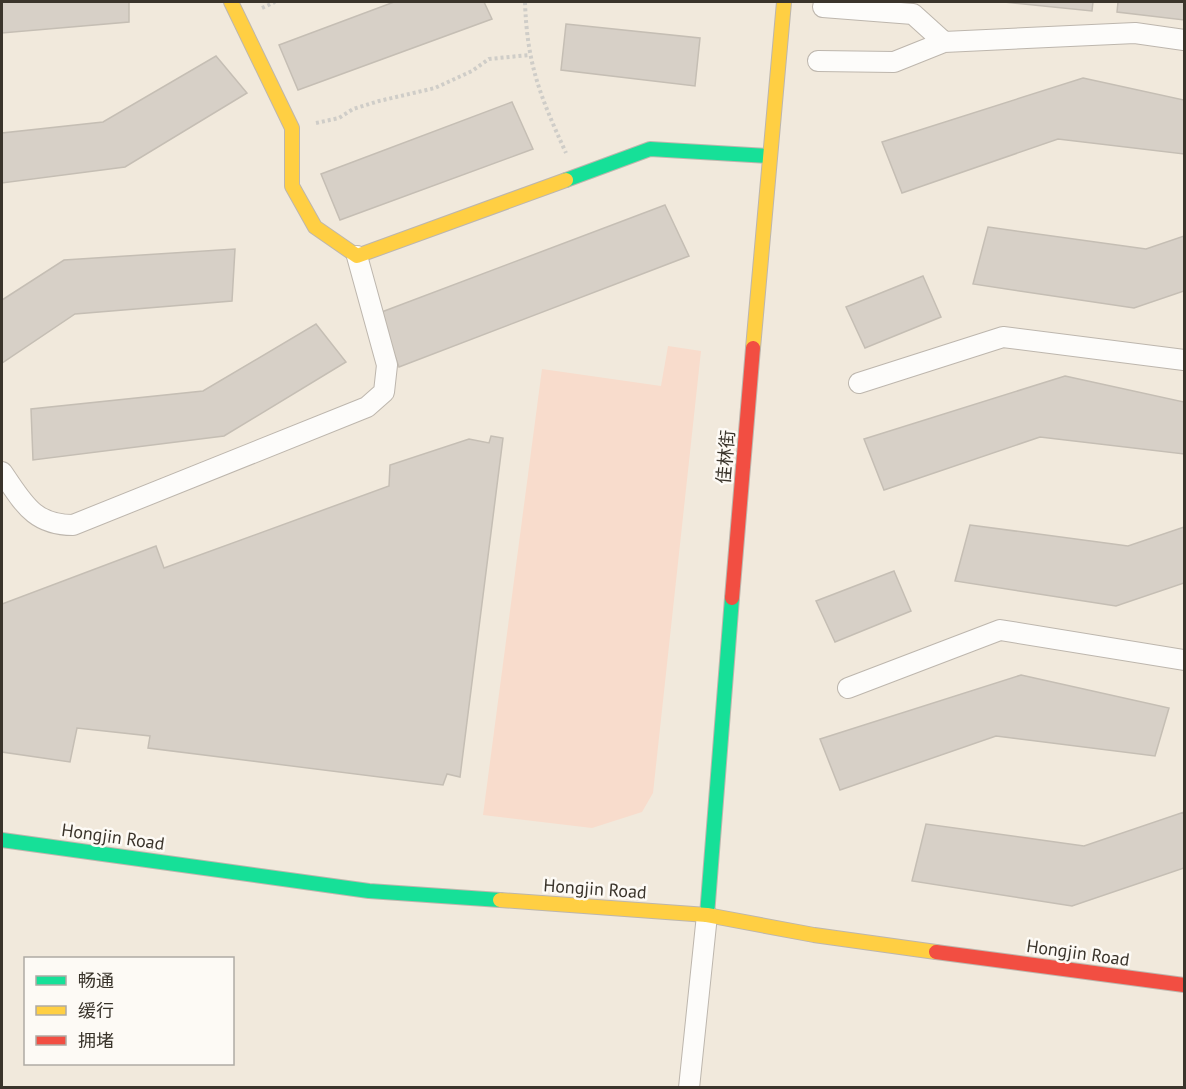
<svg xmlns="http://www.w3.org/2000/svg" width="1186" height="1089" viewBox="0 0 1186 1089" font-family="'PT Sans','Noto Sans SC',sans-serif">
	<rect width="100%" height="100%" fill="#f1e9dc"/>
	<path fill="#f8dccc" d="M668,346L701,351L653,793L642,812L592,828L483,815L542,369L661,386Z"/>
	<path fill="#d7d0c7" stroke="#c5beb4" stroke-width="1.5" d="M2,2H129V22L2,33Z
		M394,2H484L492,19L298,90L279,45Z
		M1004,2H1093L1092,11Z
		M1118,2H1184V20L1117,12Z
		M566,24L700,38L695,86L561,70Z
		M216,56L247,93L125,167L2,183V133L103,122Z
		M1083,78L1184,100V154L1058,139L902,193L882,142Z
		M512,102L533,149L340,220L321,174Z
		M665,205L689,256L399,367L379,313Z
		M988,227L1146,249L1184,236V291L1134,308L973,284Z
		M235,249L232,301L75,314L2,363V300L64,260Z
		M923,276L941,317L865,348L846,307Z
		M316,324L346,362L224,436L33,460L31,409L203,391Z
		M1065,376L1184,402V454L1040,437L884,490L864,439Z
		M491,436L503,438L460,777L447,774L443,785L148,748L150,736L77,728L70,762L2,752V604L156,546L164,568L389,486L390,465L469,439L489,443Z
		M970,525L1128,546L1184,527V583L1116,606L955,581Z
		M894,571L911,611L835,642L816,601Z
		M1021,675L1169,708L1155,756L996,736L840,790L820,739Z
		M1184,812V868L1072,906L912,881L926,824L1084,846Z"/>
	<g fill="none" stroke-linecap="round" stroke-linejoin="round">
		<g stroke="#bdb6ad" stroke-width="22">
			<path id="street" d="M823,7L913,14L944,42
				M818,61L894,62L944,42L1135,33L1184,40
				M859,383L1003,337L1184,360
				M2,472C23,502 33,525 73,525L367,407L384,392L387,365L357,256
				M848,688L1000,630L1184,660
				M689,1088L707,915"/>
		</g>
		<g stroke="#bdb6ad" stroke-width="16">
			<path id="fast" d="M566,180L650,149L768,156
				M2,840L369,891L500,900
				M707,915L732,598"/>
		</g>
		<g stroke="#bdb6ad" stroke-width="16">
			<path id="slow" d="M231,2L292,128V186L315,227L357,256L566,180
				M753,348L784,2
				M500,900L707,915L814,935L936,952"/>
		</g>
		<g stroke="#bdb6ad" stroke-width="16">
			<path id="jam" d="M732,598L753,348
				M936,952L1184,985"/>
		</g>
		<path stroke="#cfcdc8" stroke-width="4" stroke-dasharray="3 3" stroke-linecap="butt" d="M525,2C527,64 540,96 566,153
			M262,8L275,2
			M316,123L339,118L353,109L379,101L435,88L472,71L489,59L529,55"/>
		<use href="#street" stroke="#fdfcfa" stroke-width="20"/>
		<use href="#fast" stroke="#16e098" stroke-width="14"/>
		<use href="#slow" stroke="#ffcf43" stroke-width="14"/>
		<use href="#jam" stroke="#f24e42" stroke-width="14"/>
	</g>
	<g text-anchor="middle" stroke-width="5" stroke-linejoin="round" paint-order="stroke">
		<g font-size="18" fill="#3a342b" stroke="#fdfaf5">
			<text transform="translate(726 457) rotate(-85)" y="6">佳林街</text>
			<text transform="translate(113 837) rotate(8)" y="6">Hongjin Road</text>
			<text transform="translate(595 889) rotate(4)" y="6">Hongjin Road</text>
			<text transform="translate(1078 953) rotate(8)" y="6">Hongjin Road</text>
		</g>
	</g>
	<rect width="1186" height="1089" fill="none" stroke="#3a342b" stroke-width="6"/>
	<rect x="24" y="957" width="210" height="108" fill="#fdfaf5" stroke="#afaba4" stroke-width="1.5"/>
	<rect x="36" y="976" width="30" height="9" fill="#16e098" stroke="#afaba4" stroke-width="1.5"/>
	<text x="78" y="987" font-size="18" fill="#3a342b">畅通</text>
	<rect x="36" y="1006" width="30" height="9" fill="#ffcf43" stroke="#afaba4" stroke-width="1.5"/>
	<text x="78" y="1017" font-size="18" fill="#3a342b">缓行</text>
	<rect x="36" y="1036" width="30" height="9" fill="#f24e42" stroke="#afaba4" stroke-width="1.5"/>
	<text x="78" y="1047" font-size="18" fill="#3a342b">拥堵</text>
</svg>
